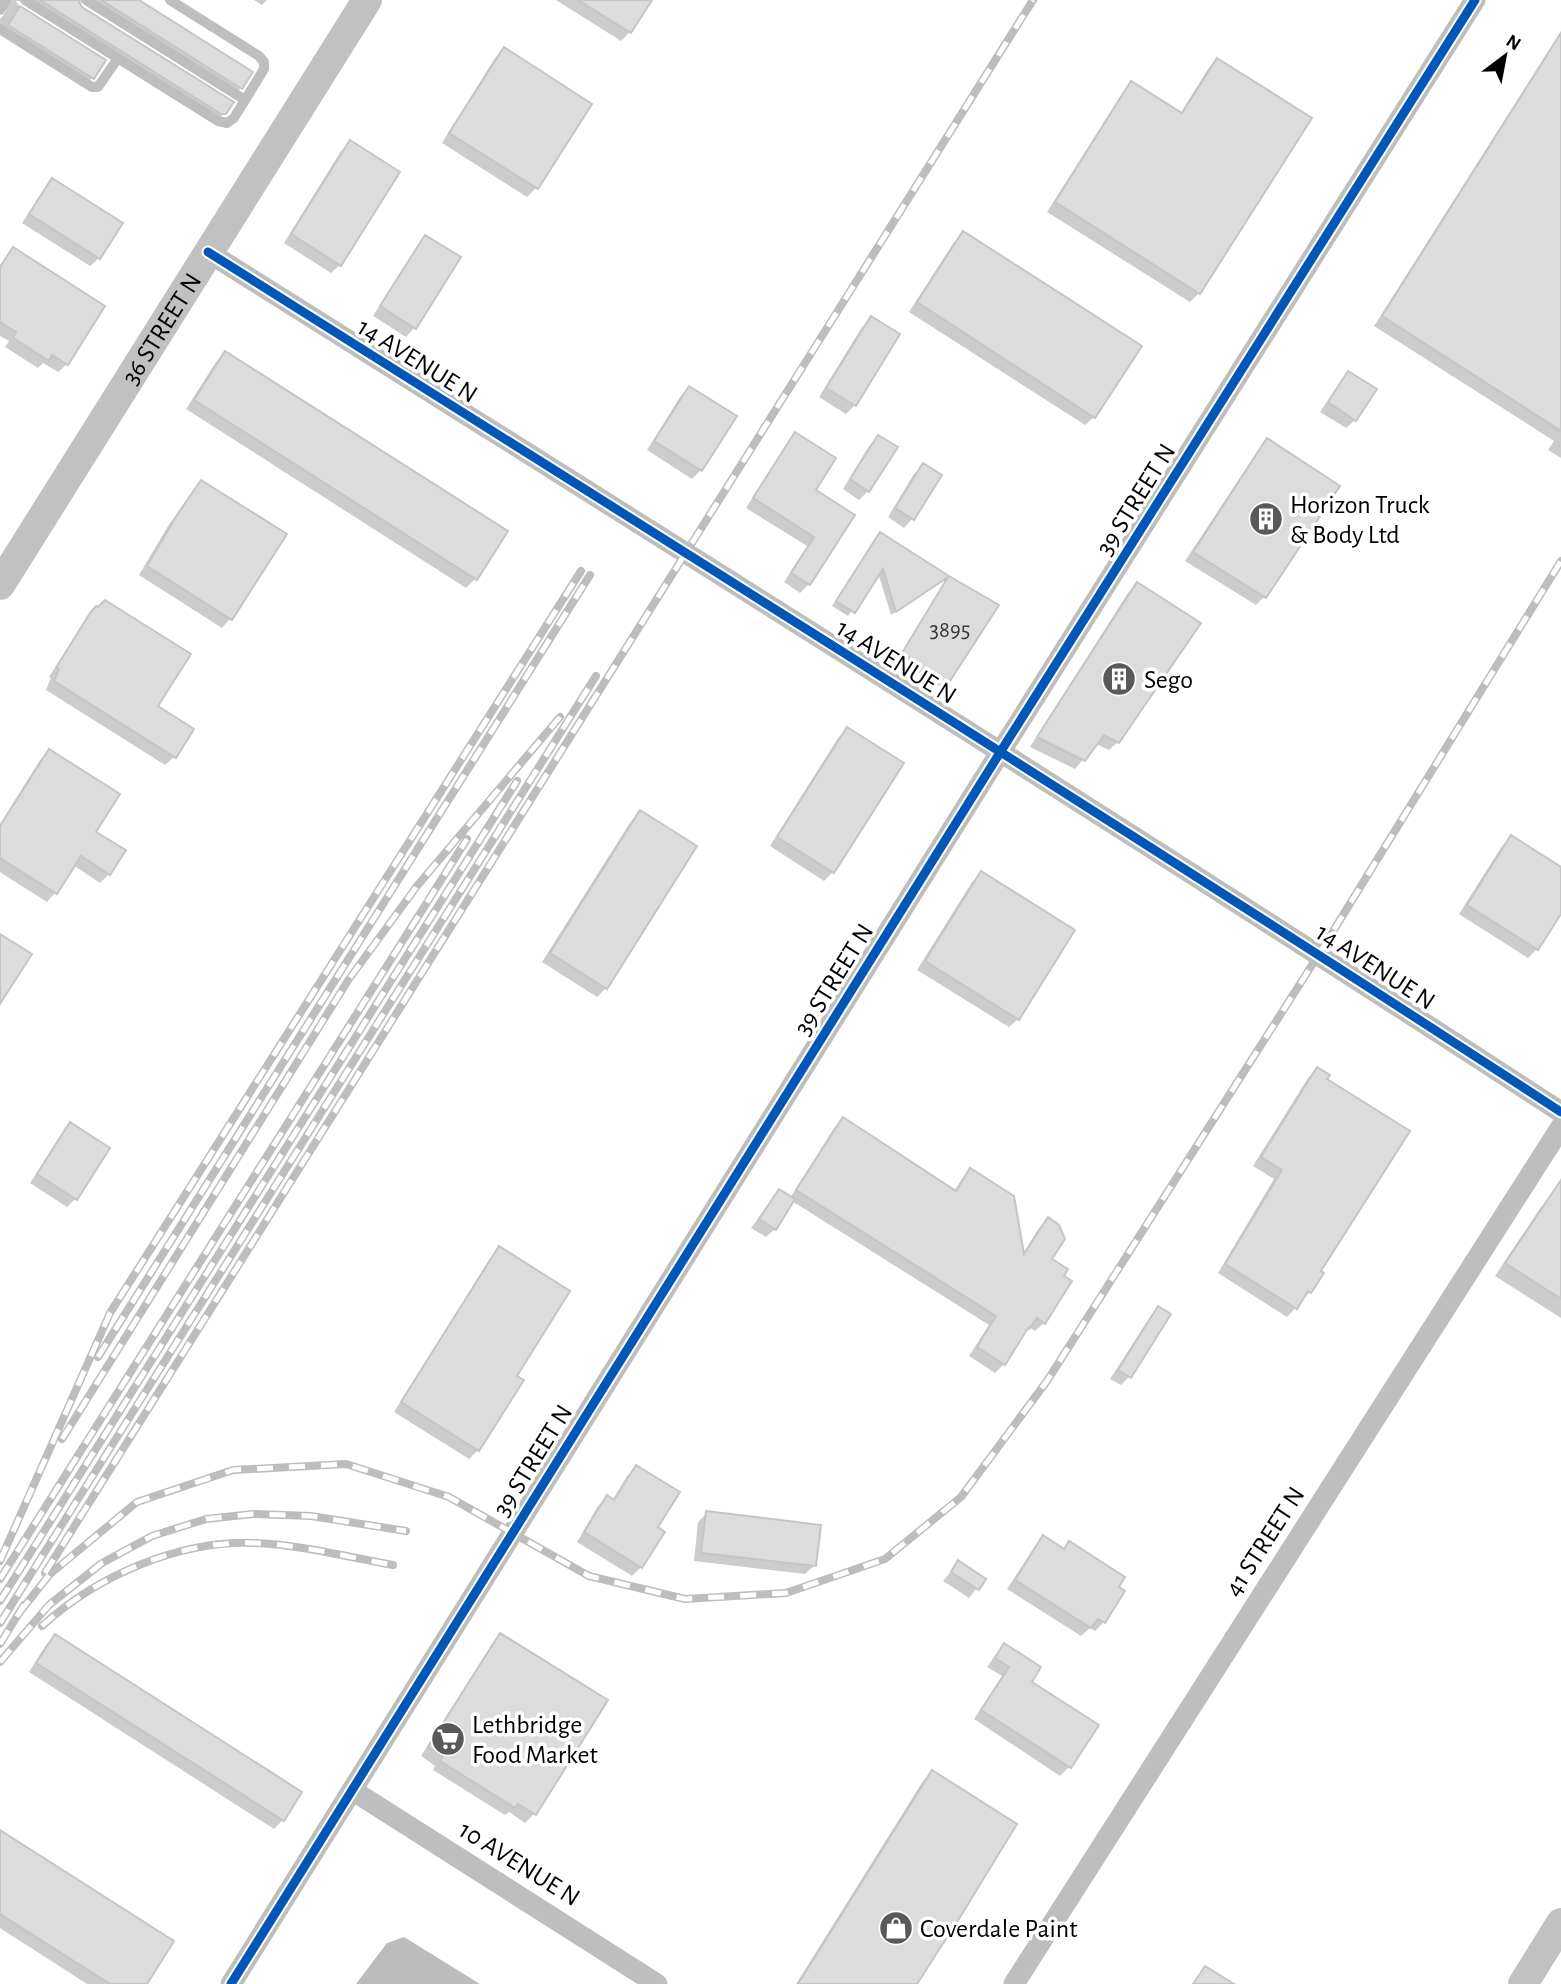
<svg xmlns="http://www.w3.org/2000/svg" width="1561" height="1984" viewBox="0 0 1561 1984" font-family="'Alegreya Sans',sans-serif">
	<rect width="100%" height="100%" fill="#fff"/>
	<path fill="#bcbcbc" d="M404,1937L480,1984H356L387,1943Z"/>
	<path fill="#0003" d="M0,0H136L241,88L232,96L81,2L76,0L81,8L225,113L215,122H212L20,1H16L20,8L92,78L84,86L0,34V19L6,11Z
		M254,0H267L262,5Z
		M556,0H650L630,32L621,41Z
		M1561,31V458L1548,450L1554,441L1374,326Z
		M504,50L590,104L536,188L527,197L442,143L495,58Z
		M1217,60L1309,118L1199,293L1190,302L1047,212L1123,92L1131,84L1180,114L1208,69Z
		M350,143L340,265L331,273L284,243L341,151Z
		M52,180L99,258L90,266L22,223L44,189Z
		M963,233L1094,417L1085,425L909,312L954,242Z
		M425,237L414,328L406,337L373,316L417,246Z
		M13,250L67,364L58,372L43,363L38,368L5,347L9,341L0,336V265Z
		M871,319L855,405L846,414L819,397L862,327Z
		M225,353L505,532L475,579L466,588L186,409L216,362Z
		M1348,373L1355,420L1346,428L1320,412L1340,382Z
		M689,388L701,470L692,479L647,450L680,397Z
		M796,434L813,491L852,516L809,584L800,593L784,582L807,546L746,508L787,443Z
		M878,437L868,491L859,500L843,489L869,446Z
		M1267,440L1265,596L1256,605L1185,561L1259,449Z
		M923,465L912,519L904,528L888,517L914,474Z
		M202,482L284,535L230,619L222,628L139,575L168,526L193,491Z
		M880,534L948,578L947,683L942,688L899,659L948,578L891,615L878,573L848,616L832,606Z
		M1137,584L1118,742L1109,750L1096,744L1075,769L1030,747L1128,593Z
		M96,608L156,706L174,757L165,765L46,690L51,678L49,677L87,617Z
		M847,729L833,872L824,881L770,846L838,738Z
		M49,751L94,832L109,874L100,883L73,865L55,893L47,902L0,872V824L40,760Z
		M640,812L606,988L597,997L542,962L631,821Z
		M1511,837L1561,869V911L1537,949L1528,958L1459,914L1502,846Z
		M981,874L1018,1019L1009,1027L917,970L972,882Z
		M1317,1069L1325,1079L1318,1272L1310,1292L1287,1317L1218,1273L1274,1179L1253,1166L1308,1078Z
		M843,1119L954,1191L962,1179L970,1170L1022,1255L1039,1228L1048,1220L1050,1259L1044,1323L1035,1331L1029,1327L1023,1333L1004,1364L995,1373L969,1356L989,1325L792,1201L775,1229L766,1237L751,1228L771,1200L779,1191L790,1198L834,1128Z
		M71,1124L76,1198L67,1207L30,1183L62,1133Z
		M1553,1195L1561,1200V1318L1495,1276L1541,1207Z
		M500,1248L514,1376L521,1381L478,1450L469,1459L394,1412L491,1257Z
		M1158,1308L1129,1377L1121,1385L1110,1379L1150,1317Z
		M636,1467L656,1528L662,1532L641,1567L632,1576L577,1542L598,1506L607,1498L612,1501L627,1476Z
		M707,1513L814,1566L805,1574L694,1561L698,1522Z
		M1043,1538L1063,1550L1069,1543L1104,1622L1095,1631L1090,1628L1081,1636L1007,1589L1035,1546Z
		M959,1562L984,1579L969,1598L943,1581Z
		M501,1635L534,1814L525,1823L509,1812L505,1815L433,1770L435,1766L421,1756L492,1644Z
		M55,1636L283,1820L274,1829L29,1672L46,1645Z
		M1004,1645L1029,1682L1096,1726L1069,1767L1060,1776L974,1719L1002,1676L987,1667L996,1654Z
		M932,1772L914,1984H796L923,1781Z
		M0,1832L145,1984H87L0,1928Z"/>
	<path fill="#dcdcdc" stroke="#c5c5c5" stroke-width="2" d="M40,0H78L82,7L234,102L226,114H221Z
		M101,0H139L253,72L242,89Z
		M578,0H652L631,33Z
		M20,6L106,60L94,79L8,25Z
		M1561,33V431L1382,316Z
		M504,47L592,104L538,189L449,133Z
		M1217,58L1312,118L1200,294L1055,202L1131,81L1182,113Z
		M350,140L400,172L341,266L291,234Z
		M52,178L123,223L100,259L29,214Z
		M963,231L1142,346L1095,418L917,302Z
		M425,235L461,257L416,329L380,306Z
		M13,247L105,306L68,365L52,355L49,361L13,338L16,332L0,322V267Z
		M871,316L900,334L856,406L826,388Z
		M225,351L508,531L477,580L194,400Z
		M1348,371L1377,389L1356,421L1328,402Z
		M689,386L737,416L702,471L654,441Z
		M795,432L836,458L816,490L855,515L810,585L791,573L814,537L753,498Z
		M878,435L898,447L869,492L850,479Z
		M1267,438L1340,486L1266,598L1193,552Z
		M923,463L942,475L914,520L895,508Z
		M201,480L287,534L232,620L147,566L177,515Z
		M880,532L949,576L999,605L948,684L902,653L948,577L896,612L883,569L855,613L836,601Z
		M1137,582L1201,623L1119,743L1104,735L1085,761L1037,737Z
		M105,600L191,654L158,706L194,729L176,758L54,681L59,669L56,668L90,613L96,606L98,607Z
		M847,727L904,763L834,873L777,837Z
		M49,749L120,794L96,832L126,850L110,875L81,856L57,894L0,858V826Z
		M640,810L697,846L607,989L550,953Z
		M1511,835L1561,867V914L1538,950L1467,905Z
		M981,871L1075,930L1019,1020L925,961Z
		M0,934L32,954L0,1004Z
		M1317,1067L1330,1075L1327,1079L1410,1131L1321,1271L1324,1273L1311,1293L1308,1291L1297,1309L1225,1264L1282,1170L1261,1157Z
		M843,1117L956,1191L970,1168L1014,1196L1024,1254L1048,1217L1059,1225L1065,1239L1052,1259L1068,1269L1064,1276L1072,1281L1045,1324L1037,1318L1029,1329L1028,1328L1005,1365L977,1347L996,1316L796,1190Z
		M70,1122L110,1148L77,1200L37,1174Z
		M1561,1180V1299L1505,1263Z
		M779,1189L795,1199L776,1230L759,1219Z
		M499,1246L570,1291L517,1376L524,1380L479,1451L401,1402Z
		M1158,1306L1171,1314L1131,1378L1118,1370Z
		M636,1465L680,1492L658,1527L665,1532L642,1568L584,1532L607,1495L614,1500Z
		M706,1511L821,1525L816,1566L701,1553Z
		M1043,1535L1064,1549L1069,1541L1125,1577L1119,1587L1125,1591L1105,1623L1098,1619L1091,1628L1015,1580Z
		M958,1560L986,1579L979,1590L951,1572Z
		M500,1633L608,1700L536,1815L518,1804L515,1808L440,1761L443,1756L428,1747Z
		M55,1634L302,1792L284,1821L36,1663Z
		M1004,1643L1041,1667L1032,1682L1099,1725L1071,1768L981,1710L1009,1667L995,1658Z
		M932,1770L1017,1824L962,1914L917,1984H798Z
		M0,1830L174,1941L147,1984H110L0,1914Z
		M1205,1966L1234,1984H1193Z"/>
	<g fill="none" stroke-linecap="round" stroke-linejoin="round">
		<path stroke="#bebebe" stroke-width="10" d="M25,0L218,121L227,123L234,118L264,69V62L259,56L170,0
			M86,0L245,100
			M0,10L6,0
			M0,29L92,87H98L118,58"/>
		<path stroke="#bebebe" stroke-width="21" d="M208,252C660,537 1113,820 1561,1112
			M352,1790L657,1984
			M231,1984L1001,751L1475,0
			M1014,1984L1561,1127"/>
		<g stroke="#c1c1c1" stroke-width="30">
			<path id="s1" d="M0,585L367,0"/>
			<path d="M1523,1984L1561,1923"/>
		</g>
		<g stroke="#bdbdbd" stroke-width="8">
			<path id="rail" d="M98,1357L590,575
				M62,1439L349,979L417,886L560,717
				M0,1561L110,1313L581,571
				M45,1573L1033,0
				M0,1579L467,839
				M0,1601L517,781
				M19,1613L50,1574L137,1502L233,1470L346,1464L449,1497L589,1576L685,1599L786,1593L885,1559L961,1497L1047,1381L1319,954L1561,561
				M0,1623L596,676
				M42,1626C98,1575 179,1540 256,1543C302,1545 348,1557 393,1565
				M0,1644L24,1605
				M0,1662L49,1605L102,1563L152,1536L206,1519L253,1514L311,1516L406,1531"/>
		</g>
		<use href="#rail" stroke="#fff" stroke-width="5" stroke-dasharray="16" stroke-linecap="butt"/>
		<g stroke="#fff" stroke-width="13">
			<path id="cycleway" d="M208,252C660,537 1113,820 1561,1112
				M231,1984L1001,751L1475,0"/>
		</g>
		<use href="#cycleway" stroke="#0057b8" stroke-width="9"/>
	</g>
	<defs>
		<g id="building-disc" transform="scale(1.75)"><circle r="9.5" fill="#595959" stroke="#fff"/><path d="M-4-6H4V6H1V3H-1V6H-4ZM-2.5-4.3h1.7v1.8h-1.7ZM.8-4.3h1.7v1.8H.8ZM-2.5-1h1.7V.8h-1.7ZM.8-1h1.7V.8H.8Z" fill="#fff"/></g>
		<g id="supermarket-disc" transform="scale(1.75)"><circle r="9.5" fill="#595959" stroke="#fff"/><path d="M-6-5.5h2.5l.6 2H6L4.5 2H-2.5L-4.4-4H-6ZM-1.5 3.2a1.3 1.3 0 1 0 .1 0ZM3 3.2a1.3 1.3 0 1 0 .1 0Z" fill="#fff"/></g>
		<g id="shop-disc" transform="scale(1.75)"><circle r="9.5" fill="#595959" stroke="#fff"/><path d="M-5-2.5h2.3a2.7 3.5 0 0 1 5.4 0H5L5.5 6h-11ZM-1.5-2.5h3a1.5 2.3 0 0 0-3 0Z" fill="#fff"/></g>
	</defs>
	<g fill-rule="evenodd">
		<use href="#building-disc" x="1266" y="519"/>
		<use href="#building-disc" x="1119" y="679"/>
		<use href="#supermarket-disc" x="448" y="1739"/>
		<use href="#shop-disc" x="896" y="1928"/>
	</g>
	<g text-anchor="middle" stroke-width="7" stroke-linejoin="round" paint-order="stroke">
		<g font-size="23" fill="#373737">
			<text x="950" y="637">3895</text>
		</g>
		<g font-size="26" fill="#000" stroke="#fff">
			<text dy="9" stroke="none"><textPath href="#s1" startOffset="303">36 STREET N</textPath></text>
			<text transform="translate(418 360) rotate(32)" y="9">14 AVENUE N</text>
			<text transform="translate(1135 499) rotate(-58)" y="9">39 STREET N</text>
			<text transform="translate(897 661) rotate(32)" y="9">14 AVENUE N</text>
			<text transform="translate(1376 966) rotate(33)" y="9">14 AVENUE N</text>
			<text transform="translate(833 979) rotate(-58)" y="9">39 STREET N</text>
			<text transform="translate(532 1460) rotate(-58)" y="9">39 STREET N</text>
			<text transform="translate(1264 1541) rotate(-57)" y="9">41 STREET N</text>
			<text transform="translate(520 1863) rotate(32)" y="9">10 AVENUE N</text>
		</g>
		<g font-size="26" fill="#000" stroke="#fff" text-anchor="start">
			<text x="1290" y="513">Horizon Truck<tspan x="1290" dy="30">&amp; Body Ltd</tspan></text>
			<text x="1144" y="688">Sego</text>
			<text x="472" y="1733">Lethbridge<tspan x="472" dy="30">Food Market</tspan></text>
			<text x="920" y="1937">Coverdale Paint</text>
		</g>
	</g>
	<g transform="translate(1505 56) rotate(32)" stroke="#ffffff" stroke-width="5" paint-order="stroke">
	<path d="M0-5L12 26L0 18L-12 26Z" fill="#000000"/>
	<text y="-10" font-size="19" font-weight="bold" text-anchor="middle" fill="#000000">N</text>
	</g>
</svg>
